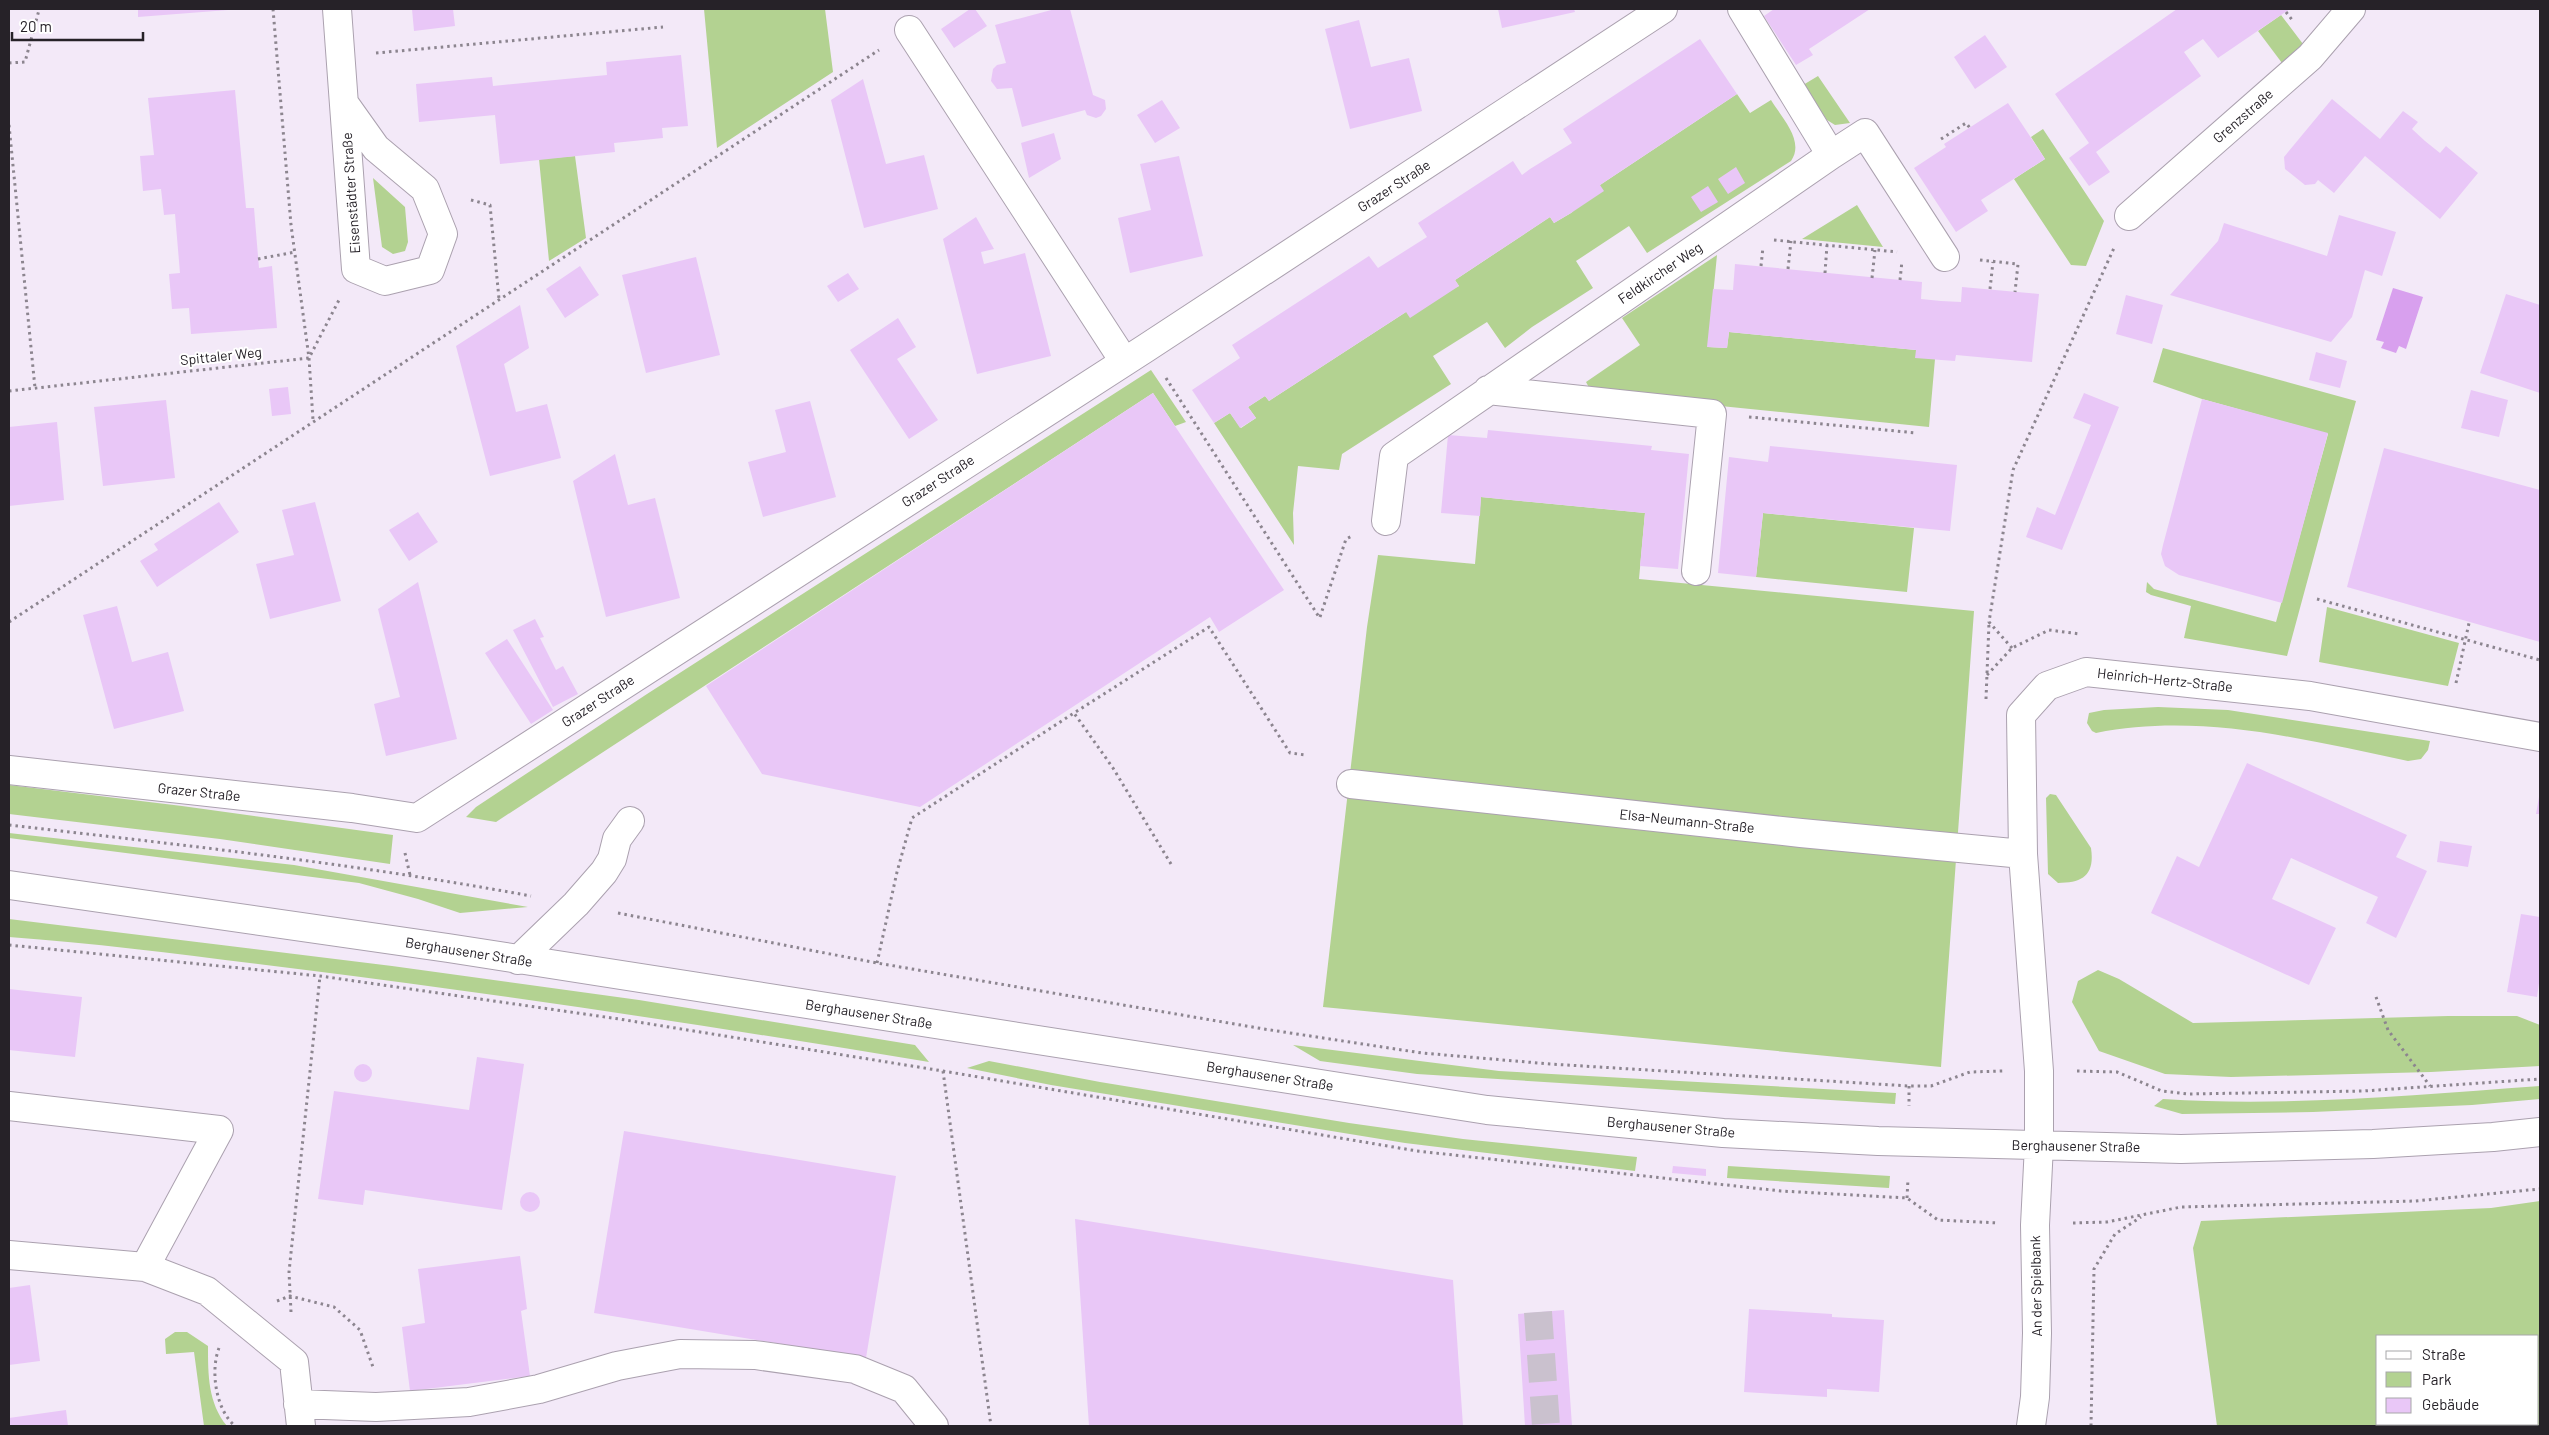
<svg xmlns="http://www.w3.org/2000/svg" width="2549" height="1435" viewBox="0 0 2549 1435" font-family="Barlow,sans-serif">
	<rect width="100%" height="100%" fill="#f3e9f8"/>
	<path fill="#b3d291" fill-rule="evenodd" d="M704,9H825L833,72L717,148Z
		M2281,15L2303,44L2282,63L2258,31Z
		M1818,76L1850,123L1835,125L1827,120L1803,85Z
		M1737,94L1750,113L1771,100C1782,118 1805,141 1791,161L1647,253L1629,226L1576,261L1593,288L1532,327L1505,348L1487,322L1433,356L1451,384L1342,454L1339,470L1298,466L1293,513L1294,545L1214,423L1230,413L1241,428L1256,418L1248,407L1265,396L1269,401L1406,312L1459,286L1455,280L1550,217L1554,223L1571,213L1600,185Z
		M2043,129L2104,221L2086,266L2071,265L2014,179L2045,159L2031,137Z
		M575,156L586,238L549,261L539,159Z
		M373,178L405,207L408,242L405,251L393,254L382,247Z
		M1857,205L1883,247L1802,239Z
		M1717,255L1708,347L1727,348L1729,332L1916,350L1935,359L1929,427L1592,393L1586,382L1640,345L1622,318Z
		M2163,348L2356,401L2287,656L2184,638L2191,606L2151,595L2146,592L2147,582L2154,589L2276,622L2328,434L2202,399L2153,382Z
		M1151,370L1186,422L1175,426L1153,393L496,822L466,817L476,807L647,694Z
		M1481,497L1645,513L1639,579L1974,611L1941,1067L1323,1007L1367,627L1378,555L1475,564Z
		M1763,513L1914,528L1907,592L1756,577Z
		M2327,607L2459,643L2448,686L2319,662Z
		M2158,707L2228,710L2430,741L2428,750L2421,759L2408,761C2306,740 2201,712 2096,733L2092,731L2087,723L2089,713L2104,710Z
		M9,785L182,806L393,835L390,864L220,839L9,814Z
		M2050,794L2056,795L2091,848C2095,875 2083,883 2058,883L2048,874L2046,798Z
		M9,833L294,865L528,907L460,913L418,899L359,883L9,838Z
		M9,919L392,966L639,1000L915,1045L929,1062C722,1028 514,996 306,970C207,958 108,944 9,937Z
		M2098,970L2119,979L2193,1023L2448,1016H2517L2540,1025V1066L2431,1072L2231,1077L2165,1074L2099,1051L2072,1002L2078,981Z
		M1293,1045L1499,1071L1896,1093L1895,1104L1417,1074L1320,1061Z
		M989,1061L1100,1082L1349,1123L1463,1139L1637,1157L1635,1171L1405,1143L1051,1085L967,1068Z
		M2540,1086V1099L2472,1105L2313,1112L2182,1114L2154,1106L2163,1099C2289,1107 2415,1095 2540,1086Z
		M1728,1166L1890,1176L1889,1188L1727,1178Z
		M2540,1201V1426H2217L2193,1248L2201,1221L2491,1208ZM2378,1336H2538V1424H2378Z
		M175,1332H187L208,1346C208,1375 208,1403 227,1426H204L194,1352L166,1354L165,1339Z"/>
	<path fill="#d8a0ee" d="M2393,288L2423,297L2406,349L2399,346L2396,353L2381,348L2384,342L2376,340Z"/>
	<path fill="#e9c7f7" d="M138,9H228V10L138,17Z
		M412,9H453L455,26L414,31Z
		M970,9H975L987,26L954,48L941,29Z
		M1055,9H1070L1093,95L1105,100L1106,109L1101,116L1096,118L1087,115L1085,110L1022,127L1012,88L997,89L991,81L993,69L997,65L1006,63L995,25Z
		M1498,9H1574L1575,12L1502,28Z
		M1774,9H1870L1809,49L1813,55L1796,65L1764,16Z
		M2177,9H2290L2218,58L2203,39L2184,52L2201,76L2096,152L2110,172L2089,186L2069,158L2089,143L2055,94Z
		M1359,20L1371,67L1409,58L1422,111L1350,129L1325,29Z
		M1985,35L2007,67L1975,89L1954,57Z
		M1700,39L1737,94L1600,185L1604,191L1571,213L1554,223L1550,217L1455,280L1459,286L1410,318L1406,312L1269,401L1265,396L1248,407L1256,418L1240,428L1230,413L1214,423L1192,390L1240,358L1232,345L1369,256L1378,268L1427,237L1418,223L1513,161L1522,175L1530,169L1572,143L1563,129Z
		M681,55L688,126L662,128L663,138L614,143L615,152L500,164L495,115L419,122L416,84L492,77L493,86L607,75L606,62Z
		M863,79L886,164L924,155L938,209L864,228L831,100Z
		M235,90L246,208H254L259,268L272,266L277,328L191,334L189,308L172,309L169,274L180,273L175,214L164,215L161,189L143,191L140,156L154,155L148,98Z
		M2332,99L2380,139L2403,111L2418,122L2412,129L2425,141L2440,153L2446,146L2478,173L2440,219L2365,156L2334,193L2318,180L2315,184L2305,185L2285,169L2284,157Z
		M1162,100L1180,128L1155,143L1137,115Z
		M2008,103L2045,159L1981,200L1988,211L1956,232L1914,168L1946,147L1944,144Z
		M1054,133L1061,159L1029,178L1021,143Z
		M1179,156L1203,256L1130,273L1118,218L1151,210L1140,164Z
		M1736,167L1745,183L1728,194L1718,179Z
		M1708,186L1718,202L1701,212L1691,197Z
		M2339,215L2396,232L2382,276L2365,270L2352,317L2331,342L2170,295L2218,241L2224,223L2327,256Z
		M976,217L994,249L981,252L984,264L1025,253L1051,356L977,374L943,239Z
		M696,257L720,355L646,373L622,275Z
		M1735,264L1922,282L1921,299L1941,301L1961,302L1962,287L2039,294L2032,362L1956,355L1955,361L1915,358L1916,350L1729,332L1727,348L1707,347L1713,289L1733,290Z
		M580,266L599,295L565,318L546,289Z
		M848,273L859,289L838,302L827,286Z
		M2506,294L2540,305V393L2480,373Z
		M2126,295L2163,305L2152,344L2116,334Z
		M520,305L529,348L504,364L516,412L547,404L561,458L490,476L456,346Z
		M898,318L916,347L897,359L938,420L909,439L850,350Z
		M2316,352L2347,361L2340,388L2309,380Z
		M288,387L291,414L272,416L269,389Z
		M2471,390L2508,400L2499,437L2461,428Z
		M1153,393L1284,590L1219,632L1210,617L920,807L762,774L706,686Z
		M2084,393L2119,407L2062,550L2026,537L2037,507L2055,515L2091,425L2073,418Z
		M2202,399L2328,433L2282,603L2179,575L2165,566L2161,554L2163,545Z
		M166,400L175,478L103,486L94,407Z
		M810,401L836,497L763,517L748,462L786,452L775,410Z
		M57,422L64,500L9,506V427Z
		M1488,430L1652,446L1651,450L1689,454L1678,569L1640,566L1645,513L1481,497L1480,516L1441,513L1448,435L1487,438Z
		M1770,446L1957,465L1950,531L1763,513L1756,577L1718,573L1729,457L1768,462Z
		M2384,448L2540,490V642L2347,587Z
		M615,454L628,505L655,498L680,598L606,617L573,481Z
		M219,502L239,532L157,587L140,561L158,550L154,544Z
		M315,502L341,601L270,619L256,564L294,555L282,510Z
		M418,512L438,542L409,561L389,530Z
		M418,582L457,739L386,756L374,704L400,697L378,609Z
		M117,606L132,662L168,652L184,711L114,729L83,615Z
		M535,619L544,637L540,638L556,670L563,666L578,694L553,707L513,630Z
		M507,639L553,710L531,724L485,653Z
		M2247,763L2407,835L2396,857L2427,871L2396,938L2366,923L2378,897L2291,858L2272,899L2336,928L2309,985L2151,913L2177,856L2199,867Z
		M2539,797H2540V814H2536Z
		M2440,841L2472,846L2468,867L2437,862Z
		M2521,914L2540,917V976L2537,997L2507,992Z
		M9,989L82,997L75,1057L9,1050Z
		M477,1057L524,1064L502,1210L365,1190L363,1205L318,1199L334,1091L469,1110Z
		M354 1073a9 9 0 1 1 18 0a9 9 0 1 1-18 0Z
		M624,1131L896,1176L866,1358L594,1313Z
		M1673,1166L1706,1169V1176L1672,1173Z
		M520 1202a10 10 0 1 1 20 0a10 10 0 1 1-20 0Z
		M1075,1219L1453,1280L1463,1426H1089Z
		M520,1256L527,1309L521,1311L530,1376L410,1391L402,1327L425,1323L418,1269Z
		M30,1285L40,1361L9,1365V1288Z
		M1749,1309L1832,1314V1317L1884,1320L1879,1392L1827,1389V1397L1744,1392Z
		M1564,1310L1572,1426H1525L1518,1314Z
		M66,1410L68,1426H9V1418Z"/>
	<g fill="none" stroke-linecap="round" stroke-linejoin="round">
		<path stroke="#cac1ce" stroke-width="28" stroke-dasharray="28 14" stroke-linecap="butt" d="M1538,1312L1546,1426"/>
		<g stroke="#aba1af" stroke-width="30">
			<path id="minor" d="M337,9L356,269L385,281L430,270L443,234L425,189L376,148L344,103
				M909,30L1124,361
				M1831,155L1865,133L1945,257
				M2129,216L2310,57L2351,9
				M1488,390L1712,414L1696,571
				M1386,521L1394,456L1831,155L1742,9
				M9,770L352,808L417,818L1146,348L1663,9
				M1351,784L1801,833L2023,854
				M9,885L448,948L1487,1110L1723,1133L1878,1141L2181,1149L2373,1144L2493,1137L2540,1132
				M518,960L576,904L604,872L612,859L617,839L630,821
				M9,1106L219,1130L145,1267
				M9,1255L145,1267L207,1291L294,1362L301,1426
				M298,1404L376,1407L469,1402L539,1389L617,1366L680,1354L755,1355L855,1369L904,1389L934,1426
				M2031,1426L2035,1397L2037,1333L2035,1225L2039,1145V1071L2023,854L2021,715L2047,686L2086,672L2310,696L2540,737"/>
		</g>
		<path stroke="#8c858f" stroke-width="3" stroke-dasharray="2.5 4" stroke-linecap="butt" d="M273,9L291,225L309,358L313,420
			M2286,12L2293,21
			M376,53L663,27
			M9,63L25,62L39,10
			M9,125L35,388
			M1941,139L1966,123L1970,128
			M471,200L490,205L499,299
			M1774,240L1897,252
			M258,259L295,252
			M1980,260L2018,264L2015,292
			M1761,266L1763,247
			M1788,269L1791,241
			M1825,273L1827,245
			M1872,278L1875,250
			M1900,280L1902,261
			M1990,289L1993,262
			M1166,378L1319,617
			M9,391L309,358L339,300
			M1749,417L1917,433
			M2317,599L2540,660
			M1320,617L1346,539L1352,536
			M9,622L879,50
			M2012,648L1989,622L2013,470L2114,248
			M1987,675L2012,648L2049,630L2080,634
			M2456,683L2469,623
			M1986,699L1989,623
			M9,825C183,845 358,864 531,896
			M405,853L410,875
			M1171,864L1113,768L1074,713L1209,627L1290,753L1306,755
			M618,913L877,963L1264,1029L1422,1053L1550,1064L1909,1086H1931L1970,1072L2003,1071
			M9,945L320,976L619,1019L943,1071L1417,1151L1781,1191L1907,1198L1938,1220L1999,1223
			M877,963L897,872L912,818L1074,713
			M2376,997L2388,1030L2430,1086
			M943,1071L991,1426
			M2077,1071L2117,1072L2162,1091L2188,1094L2363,1091L2540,1079
			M1909,1086V1106
			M1907,1198L1908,1179
			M2073,1223L2107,1222L2181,1207L2415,1201L2540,1189
			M277,1301L290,1296L334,1307L360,1330L374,1370
			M291,1312L289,1272L320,976
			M219,1348C210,1371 216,1410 235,1426
			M2091,1426L2094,1269L2115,1234L2141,1217"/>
		<use href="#minor" stroke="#fff" stroke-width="28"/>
	</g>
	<g text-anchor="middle" stroke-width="4" stroke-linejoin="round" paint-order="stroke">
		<g font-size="14" fill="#262228" stroke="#fff">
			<text transform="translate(2243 116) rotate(-41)" y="5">Grenzstraße</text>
			<text transform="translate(1394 186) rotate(-33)" y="5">Grazer Straße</text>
			<text transform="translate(351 193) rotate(-94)" y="5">Eisenstädter Straße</text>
			<text transform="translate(1660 273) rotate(-34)" y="5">Feldkircher Weg</text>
			<text transform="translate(221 356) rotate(-6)" y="5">Spittaler Weg</text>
			<text transform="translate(938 481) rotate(-33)" y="5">Grazer Straße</text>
			<text transform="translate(2165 680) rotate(6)" y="5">Heinrich-Hertz-Straße</text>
			<text transform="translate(598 701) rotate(-33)" y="5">Grazer Straße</text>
			<text transform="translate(199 792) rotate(6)" y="5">Grazer Straße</text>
			<text transform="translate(1687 821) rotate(6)" y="5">Elsa-Neumann-Straße</text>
			<text transform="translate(469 952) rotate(9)" y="5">Berghausener Straße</text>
			<text transform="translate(869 1014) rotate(9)" y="5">Berghausener Straße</text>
			<text transform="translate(1270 1076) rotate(9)" y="5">Berghausener Straße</text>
			<text transform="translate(1671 1127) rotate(5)" y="5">Berghausener Straße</text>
			<text transform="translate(2076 1146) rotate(1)" y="5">Berghausener Straße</text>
			<text transform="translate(2036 1286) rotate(-91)" y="5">An der Spielbank</text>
		</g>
	</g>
	<rect width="2549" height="1435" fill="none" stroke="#262228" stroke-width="20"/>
	<rect x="2376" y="1335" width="162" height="90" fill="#ffffff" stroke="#a8a7a9"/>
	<rect x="2386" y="1351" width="25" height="8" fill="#ffffff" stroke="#a8a7a9"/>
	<text x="2422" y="1360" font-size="15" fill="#262228">Straße</text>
	<rect x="2386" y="1372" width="25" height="15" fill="#b3d291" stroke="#a8a7a9"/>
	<text x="2422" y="1385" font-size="15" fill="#262228">Park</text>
	<rect x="2386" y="1398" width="25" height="15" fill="#e9c7f7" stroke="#a8a7a9"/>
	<text x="2422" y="1410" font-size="15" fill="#262228">Gebäude</text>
	<path d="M12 32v8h131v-8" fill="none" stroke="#262228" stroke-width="2.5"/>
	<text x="20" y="32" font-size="15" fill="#262228" stroke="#ffffff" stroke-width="4" paint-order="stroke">20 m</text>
</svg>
